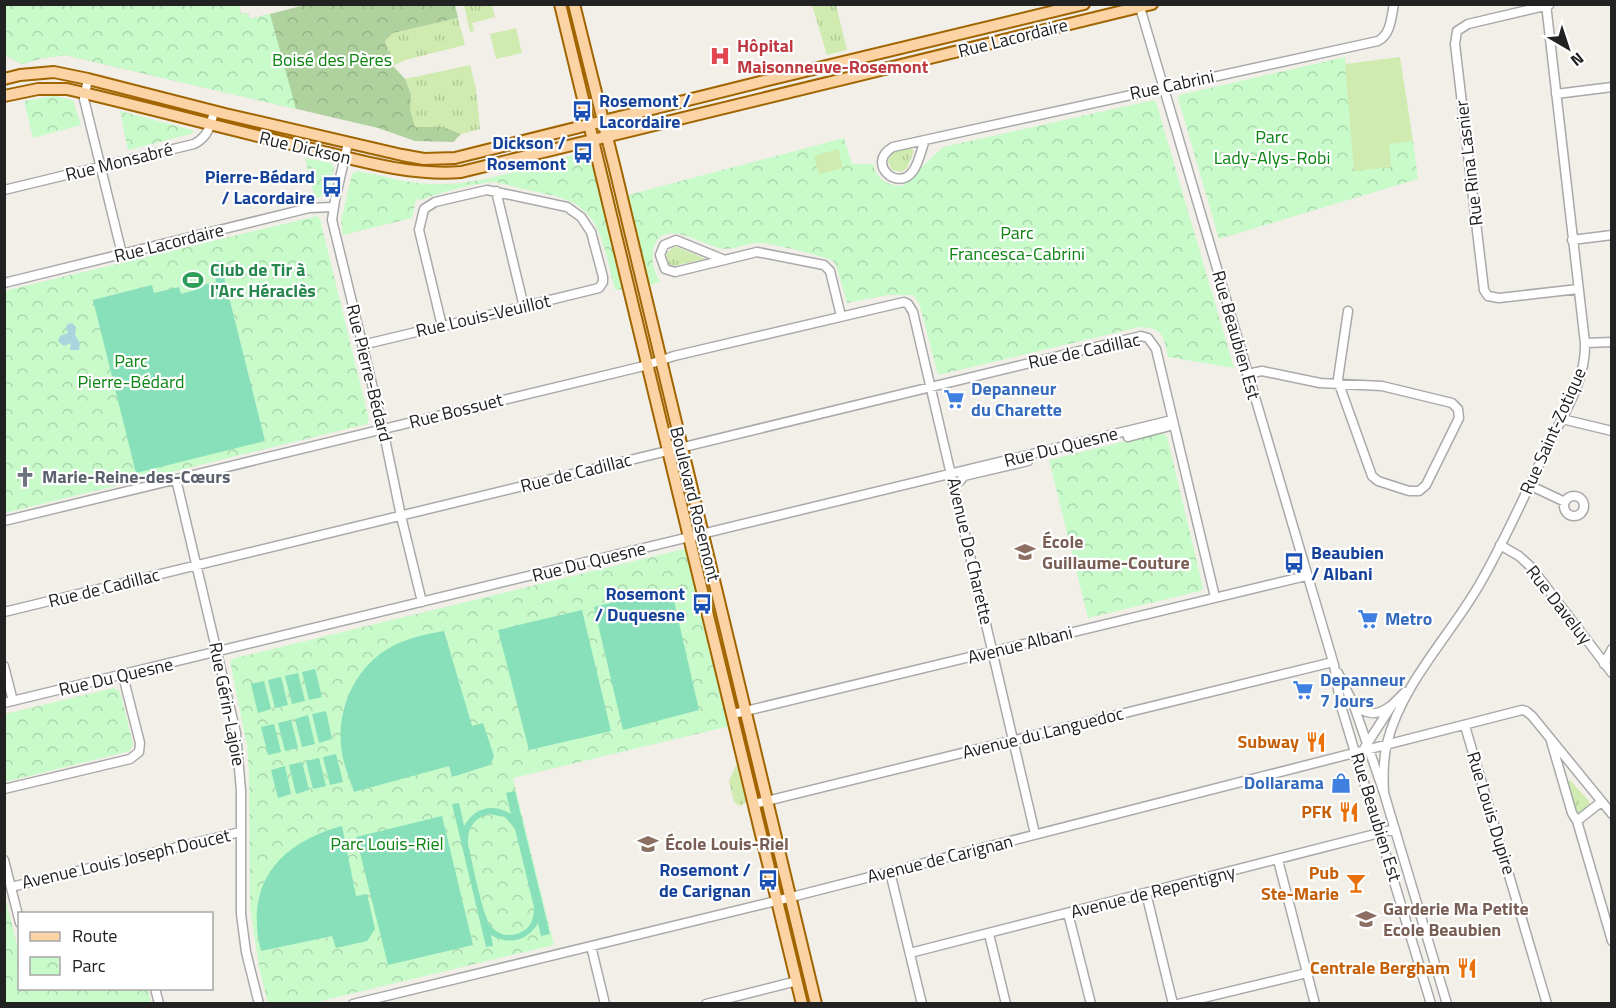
<svg xmlns="http://www.w3.org/2000/svg" width="1616" height="1008" viewBox="0 0 1616 1008" font-family="'Titillium Web',sans-serif">
	<defs>
		<pattern id="grass-tufts" width="24" height="20" patternUnits="userSpaceOnUse" patternTransform="scale(1.5)"><rect width="24" height="20" fill="#cfebb0"/><path d="M3 7l-1-3M5 7V3M7 7l1-3M15 17l-1-3M17 17v-4M19 17l1-3" fill="none" stroke="#b1c997"/></pattern>
		<pattern id="forest-crowns" width="20" height="18" patternUnits="userSpaceOnUse" patternTransform="scale(1.5)"><rect width="20" height="18" fill="#afd19e"/><path d="M2 6a3 3 0 1 1 6 0M12 15a3 3 0 1 1 6 0" fill="none" stroke="#96b388"/></pattern>
		<pattern id="park-crowns" width="20" height="18" patternUnits="userSpaceOnUse" patternTransform="scale(1.5)"><rect width="20" height="18" fill="#c8faca"/><path d="M2 6a3 3 0 1 1 6 0M12 15a3 3 0 1 1 6 0" fill="none" stroke="#acd6ad"/></pattern>
	</defs>
	<rect width="100%" height="100%" fill="#f2efe9"/>
	<path fill="url(#grass-tufts)" d="M464,5H492L495,17L472,23L474,31L470,32Z
		M812,5H836L847,50L827,55Z
		M458,18L465,45L405,60L393,66L385,41L393,33Z
		M470,65L476,88L480,129L461,134L443,128L415,127L409,110L411,94L405,79Z
		M911,148L914,151L907,168L902,172L892,170L888,161C891,150 901,150 911,148Z
		M674,246L677,247L706,259L673,266L669,264L666,254Z
		M736,765L738,766L746,799L745,803L740,806L734,802L729,781Z
		M1570,780L1589,801L1590,806L1582,812H1578L1575,809L1567,782Z"/>
	<path fill="url(#forest-crowns)" d="M4,5H239L241,14L248,13L250,19L305,5H455L458,18L393,33L385,41L393,66L405,79L411,94L410,110L415,127H443L461,134L453,142L415,141L378,128L65,55L42,58L22,64L5,55Z"/>
	<path fill="url(#park-crowns)" d="M239,4L241,14L248,13L250,19L270,14L296,109L65,55L42,58L22,64L5,55V5Z
		M1345,57L1354,170L1388,144L1413,141L1418,179L1219,239L1178,98L1179,95Z
		M54,96L73,100L81,125L33,138L24,101Z
		M1154,100L1156,102L1234,368L1168,357C1163,336 1164,328 1140,327L938,375L919,303L913,295H888L847,303L836,265L833,261C824,256 773,244 761,243C749,242 737,249 725,249C704,248 661,213 653,251C651,260 655,275 661,282L649,285L628,195L844,138L852,164H873C877,180 887,185 902,186L943,147Z
		M120,111L192,130L194,132L191,134L128,150Z
		M585,151L590,152L623,289L615,290C609,268 604,235 590,217C574,196 547,195 524,189C514,187 503,183 493,182C480,182 433,194 422,200L416,199L412,218L343,235L341,221L352,174L357,171C381,175 404,183 429,184C475,187 536,165 581,153L582,155L586,154Z
		M305,158L330,163L334,167L328,195L315,198Z
		M317,216L320,219L369,420L367,424L5,513L4,291Z
		M1162,432L1167,436L1203,588L1200,591L1088,618L1049,460Z
		M684,549L687,552L730,726L513,778L554,945L313,1003H268L259,967L250,907L249,774L247,746L230,661L235,658Z
		M114,688L120,692L133,744L130,751L5,782V714Z
		M4,892L19,953L20,988L148,989L151,1003H5Z"/>
	<path fill="#cfebb0" d="M516,28L522,53L496,59L490,34Z
		M1400,57L1413,141L1389,144L1391,167L1354,171L1345,64Z
		M838,149L843,168L819,174L814,156Z"/>
	<path fill="#88e0bb" fill-rule="evenodd" d="M220,261L265,441L136,473L93,300L152,285L154,293L179,287L181,294L195,290L194,287L216,282L212,263Z
		M671,588L699,710L623,730L594,607Z
		M582,610L611,731L529,750L498,630Z
		M444,631L472,726L483,723L494,756L490,765L452,777L449,766L354,792C350,780 344,766 342,753C335,712 354,667 391,647C408,638 426,634 444,631Z
		M315,669L322,697L309,700L302,672Z
		M298,673L305,701L292,704L285,676Z
		M281,677L288,705L275,708L268,680Z
		M264,681L271,709L258,713L251,684Z
		M326,711L332,739L319,743L312,714Z
		M308,715L315,744L302,747L295,719Z
		M291,720L298,748L285,751L278,723Z
		M274,724L281,752L268,755L261,727Z
		M336,754L343,782L330,785L323,757Z
		M319,758L326,786L313,789L306,761Z
		M302,762L309,790L296,794L289,765Z
		M285,766L291,794L278,798L271,770Z
		M515,791L550,934L541,936L538,923C527,942 508,945 491,935L493,946L486,947L452,804L459,803L464,826C475,807 493,803 511,814L506,793ZM489,814L505,817L515,829L534,907C534,917 532,926 523,931C512,938 498,936 490,925C482,913 472,861 468,844C467,828 474,818 489,814Z
		M442,816L473,945L388,965L356,837Z
		M342,826L356,896L367,894L375,929L367,941L336,948L332,936L261,951C244,884 279,843 342,826Z"/>
	<path fill="#aad5df" d="M72,323L76,327L75,335L80,343L79,350H70L71,343L64,346L58,341L60,336L68,333L66,327L68,324Z"/>
	<g fill="none" stroke-linecap="round" stroke-linejoin="round">
		<g stroke="#a9a9a9" stroke-width="11">
			<path id="minor" d="M1139,4L1334,665L1341,706L1431,1004
				M1549,5L1468,24L1457,31L1455,44L1484,290L1488,296L1499,298L1578,289
				M88,79L84,99L122,254
				M1556,94L1612,87
				M925,140C921,150 919,163 913,171C898,193 865,163 893,147L1378,41C1391,34 1391,18 1394,4
				M348,143L335,200L332,220L383,429L401,516L422,602
				M4,190L194,144C208,137 211,125 214,111
				M496,191L524,307
				M1572,240L1612,235
				M725,260L676,240L664,245L660,255L665,269L675,272L757,252L824,265L830,271L841,316
				M4,283L309,208L333,207
				M1585,343L1612,342
				M362,345L433,328L452,324L599,288L603,282V277L591,232L581,217L567,207L487,190L435,202L424,209L419,230L442,326
				M1247,374L1262,371L1320,383L1382,386L1452,403L1458,409L1459,418L1426,485L1419,491H1409L1378,481L1372,476L1339,384L1338,379L1348,311
				M1562,419L1612,431
				M1128,437L1174,425
				M176,479L236,733L241,791V914L246,952L259,1004
				M960,481L964,476L1028,461
				M1529,485L1565,502
				M1564 506a10 10 0 1 1 20 0a10 10 0 1 1-20 0Z
				M4,521L644,366L674,356L904,302L908,304L913,312L1035,834
				M1500,545L1519,556L1531,567L1612,673
				M4,612L1141,336L1148,338L1156,349L1215,597
				M1604,664L1612,649
				M4,666L13,701
				M1338,673L1353,703L1384,793L1447,1004
				M4,703L1172,420
				M1353,704C1365,714 1376,717 1389,707
				M733,714L1306,576
				M1465,726L1547,1004
				M1551,741L1572,813L1577,821L1612,941
				M1365,747L1392,705L1405,692
				M4,789L130,759L139,752L140,743L123,676
				M1384,793C1383,776 1383,760 1387,743C1402,684 1448,638 1478,587C1505,541 1526,492 1549,444C1565,412 1586,380 1585,343L1546,4
				M754,804L1333,662
				M1577,821L1601,802
				M4,860L20,923
				M1278,860L1315,1004
				M890,872L922,1004
				M11,887L240,832
				M1146,893L1173,1004
				M1068,913L1091,1004
				M989,934L1006,1004
				M591,946L605,1004
				M910,953L1395,829
				M155,988L159,1004
				M353,1004L772,902L1522,710L1526,711L1532,716L1612,814
				M706,1004L797,981
				M1178,1004L1307,973"/>
		</g>
		<g stroke="#a06500" stroke-width="14">
			<path id="major" d="M560,4L802,1004
				M574,4L616,173L816,1004
				M4,79L20,75L54,72L88,79L225,114L402,155L424,159L455,158L764,81L1084,4
				M4,96L38,89H67C149,108 230,130 312,149C361,161 410,176 461,172L1152,4"/>
		</g>
		<use href="#minor" stroke="#fff" stroke-width="8"/>
		<use href="#major" stroke="#fcd3a4" stroke-width="10"/>
	</g>
	<defs>
		<g id="hospital-bare" transform="scale(1.62)"><path d="M-5-5h3v3.5h4V-5h3V5h-3V1.5h-4V5h-3Z" fill="#e0444e" stroke="#fff" stroke-width="2.5" paint-order="stroke"/></g>
		<g id="bus-bare" transform="scale(1.62)"><path d="M-5-6H5V4H4V6H2V4H-2V6H-4V4H-5ZM-3.5-4V0h7V-4ZM-3.5 1.2v1.5H-2V1.2ZM2 1.2v1.5H3.5V1.2Z" fill="#1a4fb4" stroke="#fff" stroke-width="2.5" paint-order="stroke"/></g>
		<g id="stadium-bare" transform="scale(1.62)"><path d="M0-5a6.5 5 0 1 0 0 10a6.5 5 0 1 0 0-10ZM-3.5-1.8h7v3.6h-7Z" fill="#2e9e5b" stroke="#fff" stroke-width="2.5" paint-order="stroke"/></g>
		<g id="supermarket-bare" transform="scale(1.62)"><path d="M-6-5.5h2.5l.6 2H6L4.5 2H-2.5L-4.4-4H-6ZM-1.5 3.2a1.3 1.3 0 1 0 .1 0ZM3 3.2a1.3 1.3 0 1 0 .1 0Z" fill="#3f7fe0" stroke="#fff" stroke-width="2.5" paint-order="stroke"/></g>
		<g id="church-bare" transform="scale(1.62)"><path d="M-1.2-6h2.4v3.5h3.3v2.4h-3.3V6h-2.4V-.1h-3.3v-2.4h3.3Z" fill="#6b7280" stroke="#fff" stroke-width="2.5" paint-order="stroke"/></g>
		<g id="school-bare" transform="scale(1.62)"><path d="M0-5L7-2L0 1L-7-2ZM-4 1L0 2.5L4 1V4Q0 6-4 4Z" fill="#8d6e63" stroke="#fff" stroke-width="2.5" paint-order="stroke"/></g>
		<g id="restaurant-bare" transform="scale(1.62)"><path d="M-5-6h1v4h1v-4h1v4h1v-4h1v5L-1.5 .5V6h-2V.5L-5-1ZM5-6V6H3V1.5H1.5Q1.5-4 5-6Z" fill="#e8710a" stroke="#fff" stroke-width="2.5" paint-order="stroke"/></g>
		<g id="shop-bare" transform="scale(1.62)"><path d="M-5-2.5h2.3a2.7 3.5 0 0 1 5.4 0H5L5.5 6h-11ZM-1.5-2.5h3a1.5 2.3 0 0 0-3 0Z" fill="#3f7fe0" stroke="#fff" stroke-width="2.5" paint-order="stroke"/></g>
		<g id="bar-bare" transform="scale(1.62)"><path d="M-6-5H6L.8 .8V4.5H3.5V6h-7V4.5H-.8V.8Z" fill="#e8710a" stroke="#fff" stroke-width="2.5" paint-order="stroke"/></g>
	</defs>
	<g fill-rule="evenodd">
		<use href="#hospital-bare" x="720" y="56"/>
		<use href="#bus-bare" x="582" y="111"/>
		<use href="#bus-bare" x="583" y="153"/>
		<use href="#bus-bare" x="332" y="187"/>
		<use href="#stadium-bare" x="193" y="280"/>
		<use href="#supermarket-bare" x="954" y="399"/>
		<use href="#church-bare" x="25" y="477"/>
		<use href="#school-bare" x="1025" y="552"/>
		<use href="#bus-bare" x="1294" y="563"/>
		<use href="#bus-bare" x="702" y="604"/>
		<use href="#supermarket-bare" x="1368" y="619"/>
		<use href="#supermarket-bare" x="1303" y="690"/>
		<use href="#restaurant-bare" x="1316" y="742"/>
		<use href="#shop-bare" x="1341" y="783"/>
		<use href="#restaurant-bare" x="1349" y="812"/>
		<use href="#school-bare" x="648" y="844"/>
		<use href="#bus-bare" x="768" y="880"/>
		<use href="#bar-bare" x="1356" y="883"/>
		<use href="#school-bare" x="1366" y="919"/>
		<use href="#restaurant-bare" x="1467" y="968"/>
	</g>
	<g text-anchor="middle" stroke-width="4.5" stroke-linejoin="round" paint-order="stroke">
		<g font-size="18" fill="#222" stroke="#fff">
			<text transform="translate(1013 38) rotate(-14)" y="6">Rue Lacordaire</text>
			<text transform="translate(1172 85) rotate(-12)" y="6">Rue Cabrini</text>
			<text transform="translate(305 148) rotate(13)" y="6">Rue Dickson</text>
			<text transform="translate(119 162) rotate(-14)" y="6">Rue Monsabré</text>
			<text transform="translate(1469 163) rotate(-97)" y="6">Rue Rina Lasnier</text>
			<text transform="translate(169 243) rotate(-14)" y="6">Rue Lacordaire</text>
			<text transform="translate(483 316) rotate(-13)" y="6">Rue Louis-Veuillot</text>
			<text transform="translate(1236 335) rotate(74)" y="6">Rue Beaubien Est</text>
			<text transform="translate(1084 351) rotate(-12)" y="6">Rue de Cadillac</text>
			<text transform="translate(369 373) rotate(76)" y="6">Rue Pierre-Bédard</text>
			<text transform="translate(456 411) rotate(-14)" y="6">Rue Bossuet</text>
			<text transform="translate(1553 431) rotate(-66)" y="6">Rue Saint-Zotique</text>
			<text transform="translate(1061 447) rotate(-14)" y="6">Rue Du Quesne</text>
			<text transform="translate(576 473) rotate(-14)" y="6">Rue de Cadillac</text>
			<text transform="translate(695 504) rotate(76)" y="6">Boulevard Rosemont</text>
			<text transform="translate(970 551) rotate(77)" y="6">Avenue De Charette</text>
			<text transform="translate(589 562) rotate(-14)" y="6">Rue Du Quesne</text>
			<text transform="translate(104 588) rotate(-14)" y="6">Rue de Cadillac</text>
			<text transform="translate(1559 605) rotate(52)" y="6">Rue Daveluy</text>
			<text transform="translate(1020 645) rotate(-14)" y="6">Avenue Albani</text>
			<text transform="translate(116 677) rotate(-13)" y="6">Rue Du Quesne</text>
			<text transform="translate(227 704) rotate(79)" y="6">Rue Gérin-Lajoie</text>
			<text transform="translate(1043 733) rotate(-14)" y="6">Avenue du Languedoc</text>
			<text transform="translate(1491 813) rotate(73)" y="6">Rue Louis Dupire</text>
			<text transform="translate(1376 817) rotate(73)" y="6">Rue Beaubien Est</text>
			<text transform="translate(126 859) rotate(-13)" y="6">Avenue Louis Joseph Doucet</text>
			<text transform="translate(940 859) rotate(-14)" y="6">Avenue de Carignan</text>
			<text transform="translate(1153 892) rotate(-14)" y="6">Avenue de Repentigny</text>
		</g>
		<g font-size="18" font-weight="bold" fill="#be3a42" stroke="#fff" text-anchor="start">
			<text x="737" y="52">Hôpital<tspan x="737" dy="21">Maisonneuve-Rosemont</tspan></text>
		</g>
		<g font-size="18" fill="#0c8412" stroke="#fff">
			<text x="332" y="66">Boisé des Pères</text>
			<text x="1272" y="143">Parc<tspan x="1272" dy="21">Lady-Alys-Robi</tspan></text>
			<text x="1017" y="239">Parc<tspan x="1017" dy="21">Francesca-Cabrini</tspan></text>
			<text x="131" y="367">Parc<tspan x="131" dy="21">Pierre-Bédard</tspan></text>
			<text x="387" y="850">Parc Louis-Riel</text>
		</g>
		<g font-size="18" font-weight="bold" fill="#164399" stroke="#fff" text-anchor="end">
			<text x="599" y="107" text-anchor="start">Rosemont /<tspan x="599" dy="21">Lacordaire</tspan></text>
			<text x="566" y="149">Dickson /<tspan x="566" dy="21">Rosemont</tspan></text>
			<text x="315" y="183">Pierre-Bédard<tspan x="315" dy="21">/ Lacordaire</tspan></text>
			<text x="1311" y="559" text-anchor="start">Beaubien<tspan x="1311" dy="21">/ Albani</tspan></text>
			<text x="685" y="600">Rosemont<tspan x="685" dy="21">/ Duquesne</tspan></text>
			<text x="751" y="876">Rosemont /<tspan x="751" dy="21">de Carignan</tspan></text>
		</g>
		<g font-size="18" font-weight="bold" fill="#27864d" stroke="#fff" text-anchor="start">
			<text x="210" y="276">Club de Tir à<tspan x="210" dy="21">l'Arc Héraclès</tspan></text>
		</g>
		<g font-size="18" font-weight="bold" fill="#366cbe" stroke="#fff" text-anchor="start">
			<text x="971" y="395">Depanneur<tspan x="971" dy="21">du Charette</tspan></text>
			<text x="1385" y="625">Metro</text>
			<text x="1320" y="686">Depanneur<tspan x="1320" dy="21">7 Jours</tspan></text>
			<text x="1324" y="789" text-anchor="end">Dollarama</text>
		</g>
		<g font-size="18" font-weight="bold" fill="#5b616d" stroke="#fff" text-anchor="start">
			<text x="42" y="483">Marie-Reine-des-Cœurs</text>
		</g>
		<g font-size="18" font-weight="bold" fill="#785e54" stroke="#fff" text-anchor="start">
			<text x="1042" y="548">École<tspan x="1042" dy="21">Guillaume-Couture</tspan></text>
			<text x="665" y="850">École Louis-Riel</text>
			<text x="1383" y="915">Garderie Ma Petite<tspan x="1383" dy="21">Ecole Beaubien</tspan></text>
		</g>
		<g font-size="18" font-weight="bold" fill="#c56008" stroke="#fff" text-anchor="end">
			<text x="1299" y="748">Subway</text>
			<text x="1332" y="818">PFK</text>
			<text x="1339" y="879">Pub<tspan x="1339" dy="21">Ste-Marie</tspan></text>
			<text x="1450" y="974">Centrale Bergham</text>
		</g>
	</g>
	<rect width="1616" height="1008" fill="none" stroke="#222222" stroke-width="12"/>
	<rect x="18" y="912" width="195" height="78" fill="#ffffff" stroke="#a7a7a7" stroke-width="1.5"/>
	<rect x="30" y="932" width="30" height="9" fill="#fcd3a4" stroke="#a7a7a7" stroke-width="1.5"/>
	<text x="72" y="942" font-size="18" fill="#222222">Route</text>
	<rect x="30" y="957" width="30" height="18" fill="url(#park-crowns)" stroke="#a7a7a7" stroke-width="1.5"/>
	<text x="72" y="972" font-size="18" fill="#222222">Parc</text>
	<g transform="translate(1568 48) rotate(141)" stroke="#ffffff" stroke-width="4.5" paint-order="stroke">
	<path d="M0-4.5L10 22L0 15L-10 22Z" fill="#222222"/>
	<text y="-9" font-size="16" font-weight="bold" text-anchor="middle" fill="#222222">N</text>
	</g>
</svg>
